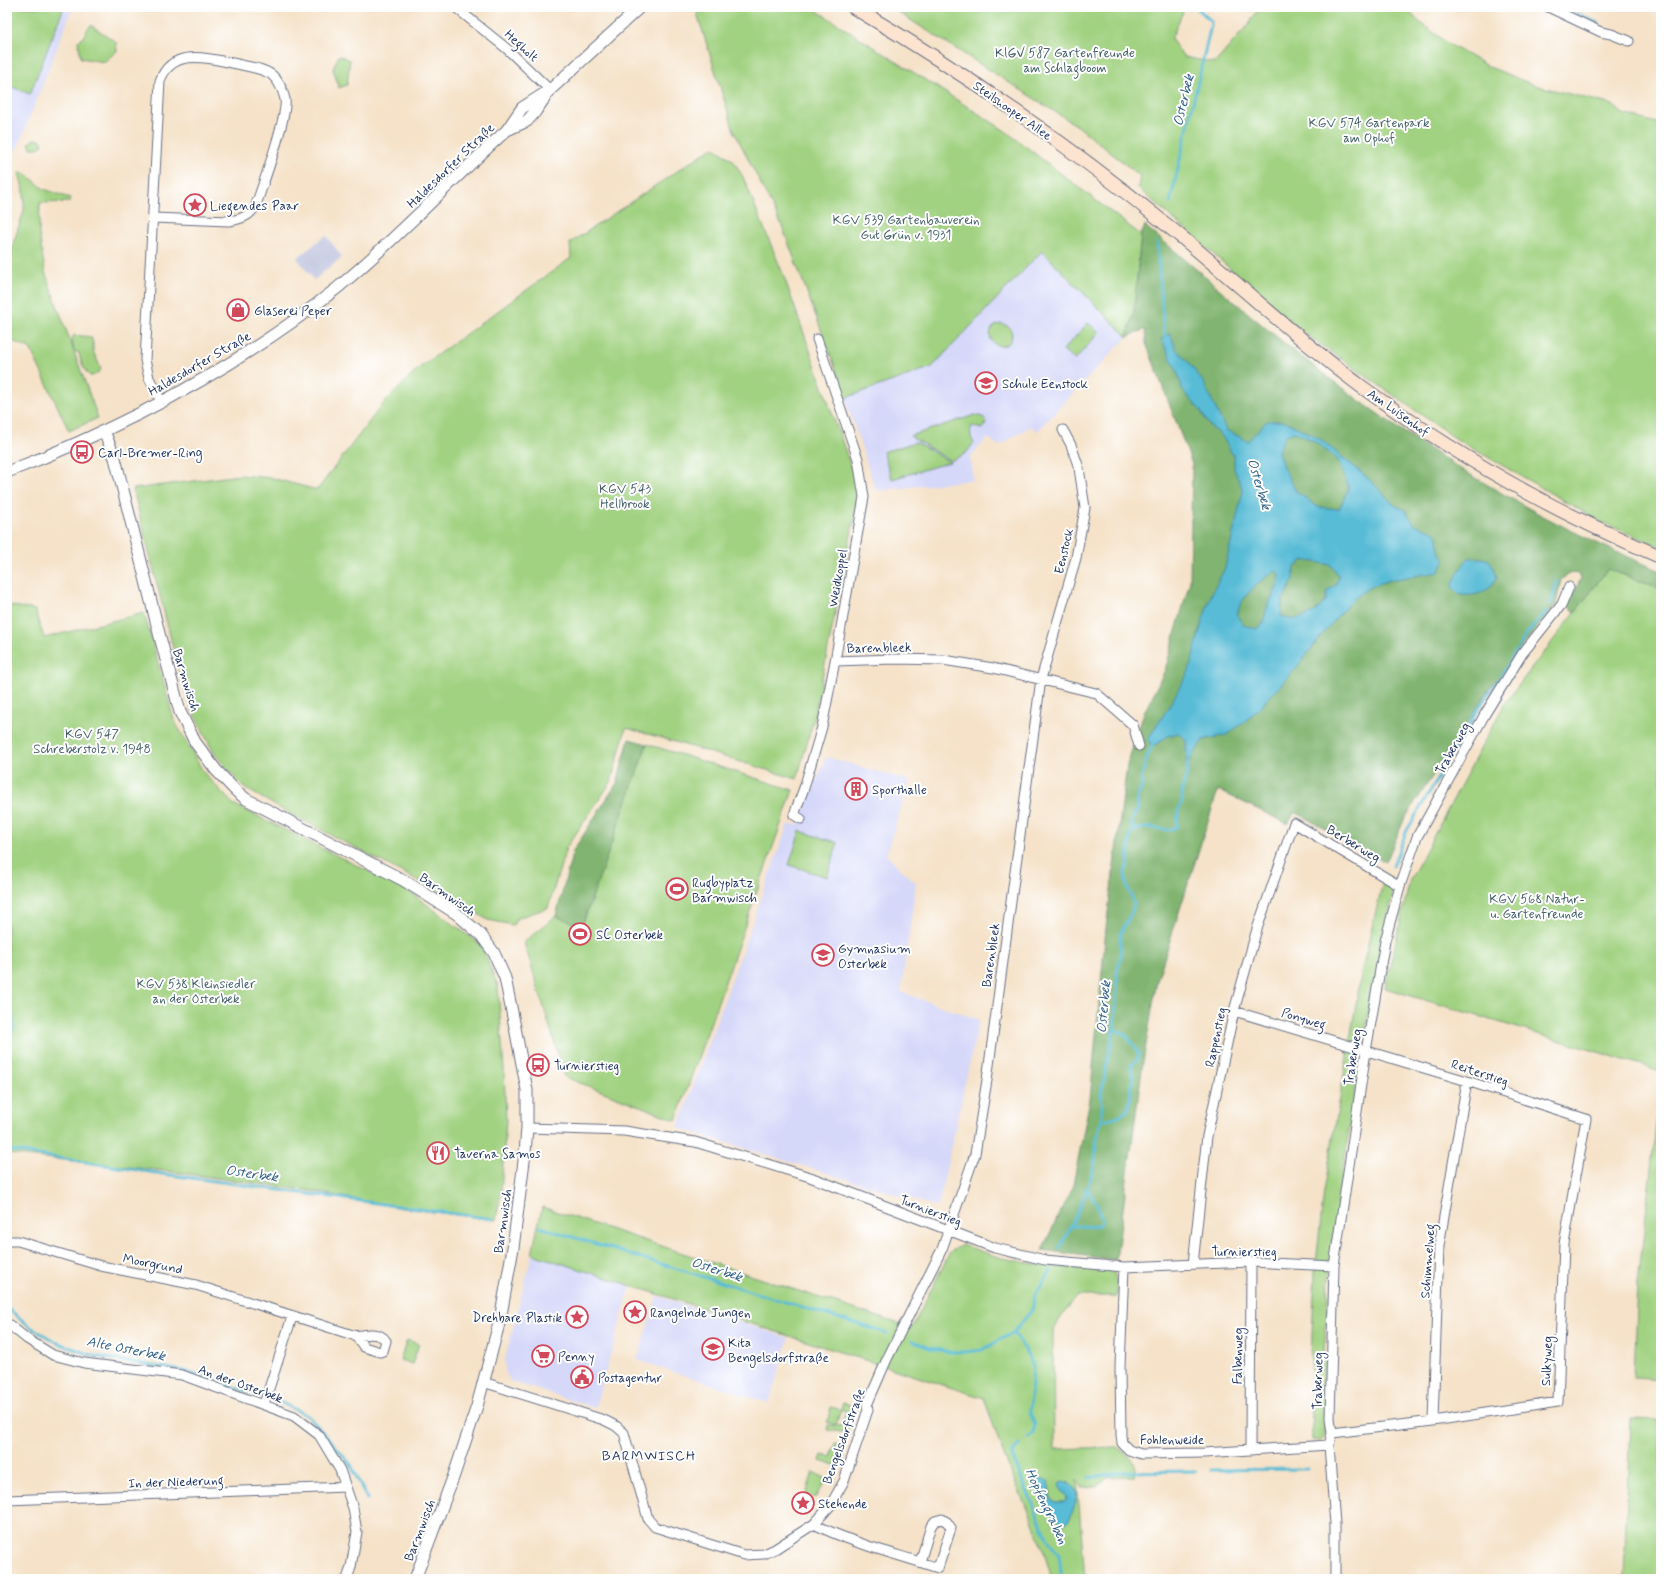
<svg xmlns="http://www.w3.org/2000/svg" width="1668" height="1586" viewBox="0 0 1668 1586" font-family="Mynerve,sans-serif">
	<rect width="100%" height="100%" fill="#fff"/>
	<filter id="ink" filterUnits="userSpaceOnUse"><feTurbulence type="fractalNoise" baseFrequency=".025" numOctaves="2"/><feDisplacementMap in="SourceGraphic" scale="8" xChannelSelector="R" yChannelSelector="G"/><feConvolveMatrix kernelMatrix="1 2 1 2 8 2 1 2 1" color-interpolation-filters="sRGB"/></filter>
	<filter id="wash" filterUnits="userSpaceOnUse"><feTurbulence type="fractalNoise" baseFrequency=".012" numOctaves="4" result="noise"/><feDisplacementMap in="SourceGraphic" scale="16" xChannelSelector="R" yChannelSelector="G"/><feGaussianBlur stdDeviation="0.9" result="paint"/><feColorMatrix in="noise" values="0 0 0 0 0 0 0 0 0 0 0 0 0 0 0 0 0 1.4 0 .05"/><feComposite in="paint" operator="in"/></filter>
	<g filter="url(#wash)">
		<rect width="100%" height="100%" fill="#f5e2c8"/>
		<path fill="#d6d8f9" d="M7,7H73L17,150L7,149Z
			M1042,251L1127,337L1037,431L1031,426L999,446L988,438L970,457L973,480L876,491L845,398L932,367Z
			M826,757L910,781L886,855L916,883L901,992L979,1020L938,1207L678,1128L788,824L798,825Z
			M532,1254L631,1285L595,1408L510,1381L505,1371V1359Z
			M657,1296L789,1338L769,1403L637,1360Z"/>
		<path fill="#bec3de" d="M326,235L342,257L314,280L297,258Z"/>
		<path fill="#a1d281" stroke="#5e8070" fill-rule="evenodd" d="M7,7H64L30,94L7,85Z
			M695,7H811L1004,130L1141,235L1134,312L1127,337L1042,251L932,367L845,398L834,364L782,226L734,131Z
			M890,7H1185L1171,39L1184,57L1215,63L1248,25L1260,7H1405L1417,20L1447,43L1487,66L1534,85L1613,105L1623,114L1661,124V547L1601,522L1458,440L1301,331L1138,188L1140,176L1079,127Z
			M91,25L116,42L117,51L104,62L81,58L78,41C85,38 85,30 91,25Z
			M339,55L350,60L347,85L339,88L333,69Z
			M34,139L41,140L43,145L38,148H31L29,143Z
			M713,147L733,160L743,177L783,274L851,467L858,500L814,718L797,779L662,738L626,728L611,782L566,848L548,908L517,918L513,925L488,920L459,902L283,810L243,787L214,753L194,714L182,683L133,489L240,475L272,478L317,490L382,405L419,368L571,258L570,243Z
			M19,173H25L44,189L70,198V202L40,203L39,233L45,272L98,418L69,431L30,348L7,339V262L24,211V192Z
			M1088,323L1099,333L1075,360L1063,350Z
			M990 335a11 11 0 1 1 22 0a11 11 0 1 1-22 0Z
			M74,335L91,337L93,343V351L101,369C98,373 95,376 90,376C83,369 81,362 79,353L74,351L72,340Z
			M975,415L983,417L986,422L985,426L981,429L972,426C969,432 971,439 974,443L966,453L951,461L910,436Z
			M916,442L950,462L892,479L883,452Z
			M1608,569L1661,589V1071L1385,988L1410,880L1505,703Z
			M7,605L35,610L44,638L144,613L174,720L204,773L233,804L410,892L481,945L498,986L504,1071L506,1120L501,1193L496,1220L401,1208L311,1191L166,1171L7,1154Z
			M647,744L793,790L676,1120L565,1077L524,942L556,916L582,925Z
			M800,831L838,843L827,877L789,865Z
			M1383,882L1394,888L1362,1047L1331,1248L1324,1354V1435L1320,1441L1312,1440L1311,1356L1315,1272L1324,1191L1362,969Z
			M1661,1079V1379L1634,1377L1638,1284Z
			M542,1207L912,1328L950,1252L962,1245L1002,1258L1044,1266L1113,1271L1117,1283V1296H1078C1067,1308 1059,1318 1053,1333L1054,1449L1117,1447L1133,1459L1136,1468L1135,1476L1107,1477L1098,1486L1081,1487L1077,1480L1085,1579H1052L1040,1539L1004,1456L984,1398L532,1254ZM1068,1482L1077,1493V1497L1070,1518H1054L1049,1505L1036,1483L1051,1490L1052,1499L1056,1502H1065L1067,1498L1064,1494Z
			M407,1340L419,1344L412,1364L400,1360Z
			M843,1403L856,1406L847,1433L827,1430L828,1425L841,1426L846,1411L841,1409Z
			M831,1407L841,1410L836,1425L827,1422Z
			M1630,1419L1661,1420V1579H1624Z
			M835,1444L842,1446L835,1466L820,1461L822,1455L831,1457Z
			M813,1472L827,1479L815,1498L806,1494Z
			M800,1501L810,1504L803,1512L797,1510Z"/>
		<path fill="#80b46f" stroke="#4e7266" d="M1145,226C1202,273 1257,323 1316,368C1422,450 1537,521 1661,571V589L1608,569L1575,612L1567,605L1581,579L1579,574L1569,573L1561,580L1556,604L1489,689L1404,820L1386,862L1295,812L1288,824L1218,790L1157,981L1143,1062L1116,1260L1042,1250L1073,1185L1090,1099L1106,928L1127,765L1144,713L1165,670L1190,581L1192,464L1146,343L1145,329L1127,337L1134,312L1141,235Z
			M629,739L647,744L582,926L556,916L573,851L617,783Z"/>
		<path fill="#58bcd6" stroke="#3a769a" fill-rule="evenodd" d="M1170,333L1176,349L1190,364L1203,382L1226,430L1248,441L1267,421H1285L1320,439L1369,479L1394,505L1405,510L1415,525L1434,531L1438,536L1439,551L1445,560L1439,572L1390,580L1370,587L1353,599L1321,636L1302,661L1284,682L1249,718L1227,735L1203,740L1187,765L1186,740L1178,733L1168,736L1152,747L1148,739L1168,708L1189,671L1203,619L1212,593L1225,568L1243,491L1234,469V457L1222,436L1209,425L1200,410L1183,391L1177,371L1161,339L1164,338ZM1295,432L1314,441L1338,460L1349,488L1339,509L1318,507L1296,491L1283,467L1278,451L1286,435ZM1304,560L1331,565L1339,576L1336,585L1327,591L1326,601L1316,611L1307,616L1292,620L1281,616L1282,601L1294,579V568ZM1276,571L1280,574L1278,585L1266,610L1263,624L1258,629L1243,625C1242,622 1238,619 1238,616C1235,602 1264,576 1276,571Z
			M1469,558C1490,558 1490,557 1497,577C1488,593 1479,596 1460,595L1452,587C1456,576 1461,566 1469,558Z
			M1040,1479L1048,1481L1052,1499L1056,1502H1065L1067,1498L1059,1486L1060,1483C1067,1480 1075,1487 1077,1493C1078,1496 1072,1515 1070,1518C1068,1521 1066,1523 1063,1524C1050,1519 1044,1495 1036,1483V1480Z"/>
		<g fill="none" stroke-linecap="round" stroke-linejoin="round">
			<path stroke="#58bcd6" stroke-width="3" d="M1564,7L1570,10
				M1576,13L1598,23
				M1170,203L1211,25V21L1196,7
				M1157,242L1164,333L1166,340
				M1551,604L1557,581
				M1133,831C1149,824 1156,830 1172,830L1177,826L1178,811L1182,802V789L1186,778L1188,762
				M1393,866L1406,832L1443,769L1446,761L1465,734L1474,715L1505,670L1527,633L1547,611
				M7,1001C13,1020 18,1023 7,1041
				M1101,1120C1111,1118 1120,1117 1128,1110L1133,1079L1131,1065L1138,1059L1139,1055C1133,1042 1127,1034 1114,1029
				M7,1150L163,1174L493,1219
				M540,1227L887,1333
				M1070,1227C1080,1224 1090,1229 1100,1225L1102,1220L1097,1204L1087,1188
				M1060,1248C1073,1222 1087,1195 1094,1166C1096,1157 1095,1148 1097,1139C1100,1123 1104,1109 1101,1094L1114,1029L1117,991V973L1121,954L1120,934L1132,912L1134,903L1126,883L1125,871L1128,865L1130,837L1133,831L1132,821L1138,808L1137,799L1142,786L1141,778L1147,757L1153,744
				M7,1308L32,1328L58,1343L94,1356L184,1371L249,1392
				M1014,1332L1033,1365L1030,1413L1035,1425L1033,1432L1028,1438
				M912,1341L930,1348L950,1352H966L982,1350L1014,1332L1032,1310L1035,1296L1051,1270
				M274,1399L308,1416L329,1439L351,1465L367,1499
				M1019,1444L1012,1453L1013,1458L1049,1542L1059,1555L1062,1579
				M1211,1470L1307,1469
				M1089,1478L1120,1472L1196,1471"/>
		</g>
	</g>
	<g filter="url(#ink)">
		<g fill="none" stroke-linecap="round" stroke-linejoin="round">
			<g stroke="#676e83" stroke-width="11">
				<path id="minor" d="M455,7L506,48L550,90
					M1548,7L1601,32L1611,34L1629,41
					M153,218L229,221C242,219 250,216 256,205C263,184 288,116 285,99C283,91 279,81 272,75C263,68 249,67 237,64C211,59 172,46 160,81L145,360L149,378L161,401
					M835,661L894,659L943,660L993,668L1096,693L1133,725L1139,746
					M801,819L794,815L804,788L822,727L835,661L864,497L858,459L817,339
					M1234,1011L1467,1081L1586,1119L1564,1244L1558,1402L1433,1421L1332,1433
					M527,1128L624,1131L695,1142L810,1177L995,1248L1045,1260L1124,1267L1251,1262L1334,1266
					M7,1241H18L101,1266L196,1285L356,1336L364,1347L380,1352L383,1351L386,1341C380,1331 365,1334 356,1336
					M1193,1264L1207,1136L1234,1011L1257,929L1294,823L1400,886
					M1124,1267L1120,1367L1121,1435L1122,1443L1129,1450L1141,1454L1204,1453L1329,1445
					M7,1323L27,1339L53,1355L84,1363L182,1375L294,1416L319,1435L340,1470L353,1508L357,1532L351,1567L347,1579
					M483,1382L604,1420L616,1426L624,1433L648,1519L655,1527L744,1555L764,1554L775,1549L814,1524L830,1506L844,1481L868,1410L867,1405L887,1359L942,1249L975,1154L987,1080L1041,679L1076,558L1085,508L1079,468L1071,445L1063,430
					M264,1404L292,1317
					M1433,1421L1439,1246L1467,1081
					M1250,1450L1251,1262
					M7,1500L346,1487
					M814,1524C853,1544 897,1554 938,1568L951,1528L947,1522L942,1519L935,1521L931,1526L920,1562
					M1335,1579V1524L1329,1445L1332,1433L1330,1418L1334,1266L1366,1051L1385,941L1400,886L1417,837L1485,714L1522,654L1562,604L1569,587"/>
			</g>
			<g stroke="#676e83" stroke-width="13">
				<path id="tertiary" d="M507,130L522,108L550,90L640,7
					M104,431L115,458L160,637L180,712L195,742L216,770L235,790L246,799L403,880L457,914L481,935L494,953L505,978L512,1012L527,1090V1128L525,1153L513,1248L500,1320L477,1406L454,1475L415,1579
					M7,472C124,427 238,367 336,289C396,240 449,182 507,130L527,121L535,112L550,90"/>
			</g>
			<g stroke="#676e83" stroke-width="15">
				<path id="secondary" d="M853,7C963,72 1069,145 1168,226C1234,279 1294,337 1362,387C1416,426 1473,463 1532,495C1574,518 1617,538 1661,557"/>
			</g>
			<use href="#minor" stroke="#fff" stroke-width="9"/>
			<use href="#tertiary" stroke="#fff" stroke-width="11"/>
			<use href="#secondary" stroke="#fde4d1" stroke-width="13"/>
		</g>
	</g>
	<defs>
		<g id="sight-ring" transform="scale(1.15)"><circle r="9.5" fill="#fff" stroke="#d1495b" stroke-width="1.5"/><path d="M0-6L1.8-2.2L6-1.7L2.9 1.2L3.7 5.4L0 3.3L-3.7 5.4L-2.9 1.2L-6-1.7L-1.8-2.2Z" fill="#d1495b"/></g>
		<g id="shop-ring" transform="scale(1.15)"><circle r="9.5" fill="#fff" stroke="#d1495b" stroke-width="1.5"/><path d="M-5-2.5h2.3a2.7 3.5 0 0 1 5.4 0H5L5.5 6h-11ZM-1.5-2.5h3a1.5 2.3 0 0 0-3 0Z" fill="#d1495b"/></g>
		<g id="school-ring" transform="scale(1.15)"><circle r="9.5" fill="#fff" stroke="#d1495b" stroke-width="1.5"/><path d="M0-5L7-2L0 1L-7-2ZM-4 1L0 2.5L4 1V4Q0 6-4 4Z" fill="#d1495b"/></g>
		<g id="bus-ring" transform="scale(1.15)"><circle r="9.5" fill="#fff" stroke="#d1495b" stroke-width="1.5"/><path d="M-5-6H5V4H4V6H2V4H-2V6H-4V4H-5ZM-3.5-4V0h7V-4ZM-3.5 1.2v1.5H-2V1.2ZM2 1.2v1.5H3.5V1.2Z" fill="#d1495b"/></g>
		<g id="building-ring" transform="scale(1.15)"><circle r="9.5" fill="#fff" stroke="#d1495b" stroke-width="1.5"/><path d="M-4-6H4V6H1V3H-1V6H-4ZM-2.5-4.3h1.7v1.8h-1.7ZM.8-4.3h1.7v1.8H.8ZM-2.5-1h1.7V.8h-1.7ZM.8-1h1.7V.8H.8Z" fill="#d1495b"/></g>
		<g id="stadium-ring" transform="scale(1.15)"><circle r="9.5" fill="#fff" stroke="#d1495b" stroke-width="1.5"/><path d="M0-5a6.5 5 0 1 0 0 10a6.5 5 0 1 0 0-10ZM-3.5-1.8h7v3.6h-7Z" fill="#d1495b"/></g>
		<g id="restaurant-ring" transform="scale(1.15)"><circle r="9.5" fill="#fff" stroke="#d1495b" stroke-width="1.5"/><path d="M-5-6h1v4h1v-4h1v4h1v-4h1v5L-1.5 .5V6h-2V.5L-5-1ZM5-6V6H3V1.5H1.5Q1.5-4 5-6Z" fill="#d1495b"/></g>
		<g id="supermarket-ring" transform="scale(1.15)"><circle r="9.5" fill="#fff" stroke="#d1495b" stroke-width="1.5"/><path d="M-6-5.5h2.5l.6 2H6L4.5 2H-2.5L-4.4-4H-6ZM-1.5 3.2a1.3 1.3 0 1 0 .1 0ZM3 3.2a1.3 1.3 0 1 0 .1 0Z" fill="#d1495b"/></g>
		<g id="civic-ring" transform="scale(1.15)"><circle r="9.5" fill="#fff" stroke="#d1495b" stroke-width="1.5"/><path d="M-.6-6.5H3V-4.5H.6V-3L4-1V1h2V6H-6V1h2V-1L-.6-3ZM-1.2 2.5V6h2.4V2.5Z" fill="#d1495b"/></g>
	</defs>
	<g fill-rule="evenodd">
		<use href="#sight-ring" x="195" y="205"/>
		<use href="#shop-ring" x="238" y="310"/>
		<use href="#school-ring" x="986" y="383"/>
		<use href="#bus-ring" x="82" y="452"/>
		<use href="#building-ring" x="856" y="789"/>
		<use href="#stadium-ring" x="677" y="889"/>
		<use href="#stadium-ring" x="580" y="934"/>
		<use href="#school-ring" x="823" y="955"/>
		<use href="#bus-ring" x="538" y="1065"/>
		<use href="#restaurant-ring" x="438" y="1153"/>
		<use href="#sight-ring" x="635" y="1312"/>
		<use href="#sight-ring" x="577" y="1317"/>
		<use href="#school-ring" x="713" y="1349"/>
		<use href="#supermarket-ring" x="543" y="1356"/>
		<use href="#civic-ring" x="582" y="1377"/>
		<use href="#sight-ring" x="803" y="1503"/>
	</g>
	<g text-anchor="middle" stroke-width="4" stroke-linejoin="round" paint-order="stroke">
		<g font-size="13" fill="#1b2f5e" stroke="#fff">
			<text transform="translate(522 45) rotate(42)" y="5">Hegholt</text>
			<text transform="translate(1013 110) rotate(35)" y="5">Steilshooper Allee</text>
			<text transform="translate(450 165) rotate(-44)" y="5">Haldesdorfer Straße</text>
			<text transform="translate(199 363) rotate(-30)" y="5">Haldesdorfer Straße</text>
			<text transform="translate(1399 412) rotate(35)" y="5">Am Luisenhof</text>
			<text transform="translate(1063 551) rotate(-77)" y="5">Eenstock</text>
			<text transform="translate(837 578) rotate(-80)" y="5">Weidkoppel</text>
			<text transform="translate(879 647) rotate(-1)" y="5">Barenbleek</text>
			<text transform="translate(187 680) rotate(73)" y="5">Barmwisch</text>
			<text transform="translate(1452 748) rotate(-61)" y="5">Traberweg</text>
			<text transform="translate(1354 843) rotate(31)" y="5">Berberweg</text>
			<text transform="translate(448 894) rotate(35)" y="5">Barmwisch</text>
			<text transform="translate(990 955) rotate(-82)" y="5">Barenbleek</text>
			<text transform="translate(1304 1018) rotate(17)" y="5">Ponyweg</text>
			<text transform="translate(1215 1037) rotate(-78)" y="5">Rappenstieg</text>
			<text transform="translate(1352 1057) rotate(-81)" y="5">Traberweg</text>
			<text transform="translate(1480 1072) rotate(18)" y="5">Reiterstieg</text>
			<text transform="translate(931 1210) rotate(21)" y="5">Turnierstieg</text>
			<text transform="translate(502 1221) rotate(-82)" y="5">Barmwisch</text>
			<text x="1244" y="1256">Turnierstieg</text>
			<text transform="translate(1427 1261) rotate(-86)" y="5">Schimmelweg</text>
			<text transform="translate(153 1263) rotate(11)" y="5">Moorgrund</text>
			<text transform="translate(1237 1356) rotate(-89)" y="5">Falbenweg</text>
			<text transform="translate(1546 1361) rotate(-88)" y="5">Sulkyweg</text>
			<text transform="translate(1317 1381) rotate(-89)" y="5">Traberweg</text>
			<text transform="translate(241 1383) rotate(20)" y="5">An der Osterbek</text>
			<text transform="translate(843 1436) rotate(-70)" y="5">Bengelsdorfstraße</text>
			<text x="1172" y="1444">Fohlenweide</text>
			<text transform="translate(176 1481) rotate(-2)" y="5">In der Niederung</text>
			<text transform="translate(419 1530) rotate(-69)" y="5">Barmwisch</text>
		</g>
		<g font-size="13" fill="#436068" stroke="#fff">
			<text x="1065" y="57">KlGV 587 Gartenfreunde<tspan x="1065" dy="15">am Schlagboom</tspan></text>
			<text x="1369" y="127">KGV 574 Gartenpark<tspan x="1369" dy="15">am Ophof</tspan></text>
			<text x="906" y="224">KGV 539 Gartenbauverein<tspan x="906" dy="15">Gut Grün v. 1931</tspan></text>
			<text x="625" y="493">KGV 543<tspan x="625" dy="15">Hellbrook</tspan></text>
			<text x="92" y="738">KGV 547<tspan x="92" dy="15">Schreberstolz v. 1948</tspan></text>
			<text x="1537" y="903">KGV 568 Natur-<tspan x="1537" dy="15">u. Gartenfreunde</tspan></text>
			<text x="196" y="988">KGV 538 Kleinsiedler<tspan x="196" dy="15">an der Osterbek</tspan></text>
		</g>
		<g font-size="13" fill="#1b2f5e" stroke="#fff" text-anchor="start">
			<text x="210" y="210">Liegendes Paar</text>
			<text x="254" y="315">Glaserei Peper</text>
			<text x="1002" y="388">Schule Eenstock</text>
			<text x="98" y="457">Carl-Bremer-Ring</text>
			<text x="872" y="794">Sporthalle</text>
			<text x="692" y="887">Rugbyplatz<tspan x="692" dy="15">Barmwisch</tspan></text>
			<text x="596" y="939">SC Osterbek</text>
			<text x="838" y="953">Gymnasium<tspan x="838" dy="15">Osterbek</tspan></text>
			<text x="554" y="1070">Turnierstieg</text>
			<text x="454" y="1158">Taverna Samos</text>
			<text x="650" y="1317">Rangelnde Jungen</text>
			<text x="562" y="1322" text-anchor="end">Drehbare Plastik</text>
			<text x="728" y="1347">Kita<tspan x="728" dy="15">Bengelsdorfstraße</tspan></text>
			<text x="558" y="1361">Penny</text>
			<text x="598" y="1382">Postagentur</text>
			<text x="818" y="1508">Stehende</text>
		</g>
		<g font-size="14" font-style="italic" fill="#306088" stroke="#fff">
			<text transform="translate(1183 100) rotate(-77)" y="5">Osterbek</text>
			<text transform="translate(1260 484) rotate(73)" y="5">Osterbek</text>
			<text transform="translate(1103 1007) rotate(-85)" y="5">Osterbek</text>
			<text transform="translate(252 1173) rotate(8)" y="5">Osterbek</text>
			<text transform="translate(717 1269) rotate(17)" y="5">Osterbek</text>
			<text transform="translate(126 1348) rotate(11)" y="5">Alte Osterbek</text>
			<text transform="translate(1047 1506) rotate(65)" y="5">Hopfengraben</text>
		</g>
		<g font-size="14" letter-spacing="1" fill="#1b2f5e" stroke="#fff">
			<text x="649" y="1460">BARMWISCH</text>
		</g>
	</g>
	<rect width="1668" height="1586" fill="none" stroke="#fff" stroke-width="24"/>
</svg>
